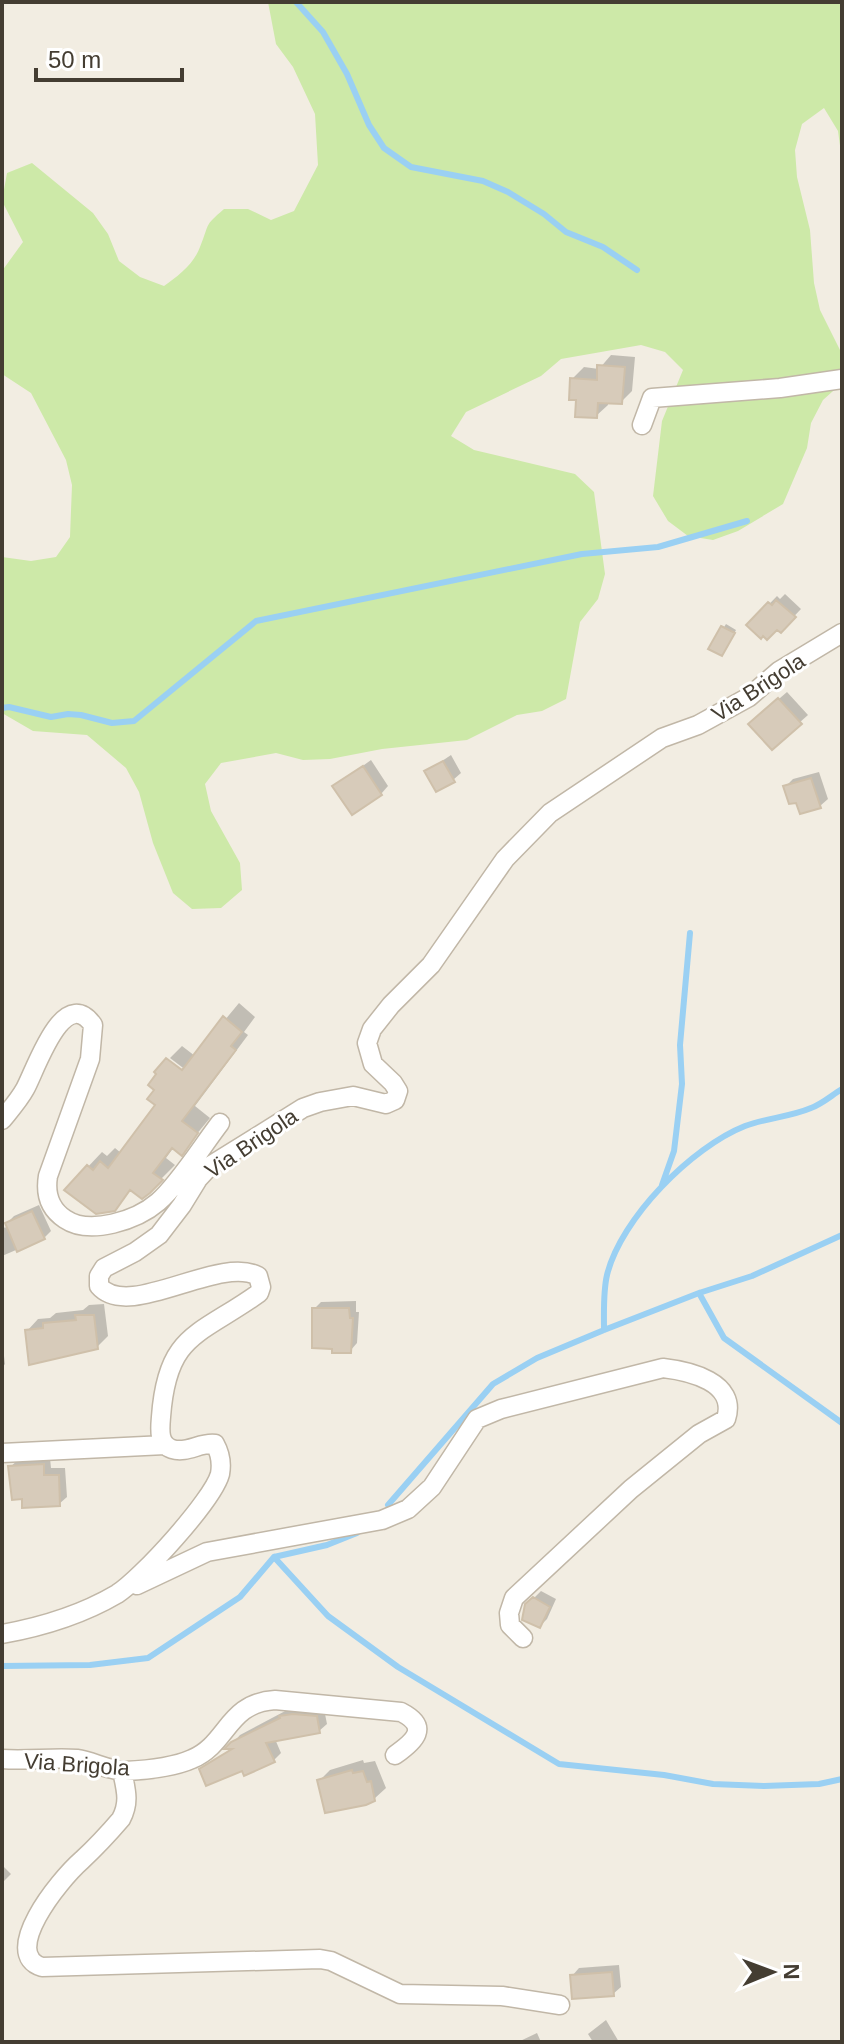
<svg xmlns="http://www.w3.org/2000/svg" width="844" height="2044" viewBox="0 0 844 2044" font-family="Arial,sans-serif">
	<rect width="100%" height="100%" fill="#f2ede2"/>
	<path fill="#cde9a8" d="M268,2H842V160L838,131L824,108L802,124L795,150L797,177L810,230L814,283L820,310L842,354V383L823,400L811,423L807,448L783,504L738,531L713,540L688,536L668,521L653,496L662,421L683,370L665,352L641,345L561,359L541,376L466,412L451,436L474,450L575,474L594,492L605,574L598,599L580,622L566,699L542,711L517,715L467,740L382,749L330,759L303,760L276,753L221,763L205,784L211,811L240,863L242,890L221,908L192,909L173,893L153,843L139,792L126,768L87,735L33,731L2,713V557L31,561L56,557L70,537L72,485L66,460L31,393L2,374V271L23,242L2,201L7,173L32,163L93,213L108,234L119,261L140,277L164,286C178,276 194,264 200,247C210,223 203,227 224,209H248L271,220L294,211L318,165L315,114L293,67L276,44Z"/>
	<path fill="#0003" d="M611,355L635,357L632,391L621,402L608,401V405L596,416L578,399L572,379L584,367L599,369Z
		M785,594L801,609L781,630L749,625L777,596L780,599Z
		M726,624L736,630L725,651L711,648Z
		M787,692L808,715L772,747L758,717Z
		M451,755L461,773L453,780L427,771Z
		M371,760L388,786L381,794L335,786Z
		M819,772L828,799L820,806L797,800L786,786L793,779Z
		M239,1003L255,1017L244,1032L248,1035L195,1106L210,1118L181,1153L174,1147L166,1158L175,1165L149,1191L132,1189L114,1209L67,1189L102,1152L107,1156L115,1148L121,1153L191,1074L170,1058L182,1046L195,1056Z
		M39,1205L51,1231L44,1238L2,1256V1228L8,1227L7,1223L14,1216Z
		M356,1301V1312H359L357,1343L350,1351L333,1347L314,1309L321,1302Z
		M104,1304L108,1336L97,1347L27,1331L38,1319L50,1318L56,1313L83,1310L89,1305Z
		M2,1340L5,1364L2,1368Z
		M50,1458L51,1468H65L67,1497L59,1504L24,1497L10,1467L18,1460Z
		M541,1591L556,1599L547,1619L540,1626L527,1605Z
		M289,1709H324L327,1724L319,1731L275,1739L281,1753L274,1760L243,1768L201,1769L234,1747H229L240,1735Z
		M363,1760L364,1763L375,1761L386,1788L374,1799L319,1781L330,1770Z
		M2,1865L11,1874L2,1883Z
		M619,1965L621,1987L613,1994L572,1976L579,1968Z
		M606,2020L619,2042H593L588,2034Z
		M537,2033L541,2042H518Z"/>
	<g fill="none" stroke-linecap="round" stroke-linejoin="round">
		<path stroke="#9ad0f3" stroke-width="6" d="M296,2L323,32L347,74L369,125L384,148L411,167L483,181L508,192L544,214L566,232L603,247L637,270
			M2,708L9,707L51,717L68,714L81,715L112,723L134,721L256,621L582,554L658,547L747,521
			M662,1185L674,1151L682,1084L680,1045L690,933
			M699,1293L724,1338L842,1423
			M604,1330C604,1312 603,1292 607,1275C621,1218 692,1147 745,1126C766,1118 790,1117 811,1108C822,1104 832,1095 842,1089
			M388,1505L493,1384L537,1358L604,1330L699,1293L752,1276L842,1235
			M274,1557L328,1616L398,1667L559,1764L664,1775L713,1784L764,1786L819,1784L842,1779
			M2,1666L90,1665L148,1658L240,1597L274,1557L327,1545L357,1533"/>
	</g>
	<path fill="#d7cbba" stroke="#cfc0aa" stroke-width="2" d="M597,365L625,367L622,404L598,403L597,418L575,417L576,400H569L570,378L597,380Z
		M776,600L796,617L781,633L777,630L767,640L763,636L761,639L746,625L768,602L772,605Z
		M721,626L735,633L722,656L708,649Z
		M778,698L802,724L772,750L748,724Z
		M443,761L455,782L436,792L424,771Z
		M363,766L382,795L352,815L332,786Z
		M811,778L821,808L800,814L796,803L789,804L783,786Z
		M223,1016L242,1032L231,1046L236,1050L182,1121L198,1133L182,1156L172,1148L153,1173L163,1180L150,1193L142,1199L130,1190L115,1211L96,1214L64,1190L87,1165L93,1170L100,1161L108,1168L155,1105L147,1099L154,1090L148,1085L156,1074L154,1072L166,1058L182,1070Z
		M32,1211L45,1239L17,1252L5,1223Z
		M312,1308H349L350,1318H353L351,1353H332V1349L312,1348Z
		M75,1315H94L98,1349L29,1365L25,1330L43,1328V1323L76,1320Z
		M44,1464V1475H59L60,1506L22,1508V1499L12,1500L8,1466Z
		M533,1597L550,1607L540,1628L522,1620L525,1604Z
		M293,1714L317,1716L320,1733L266,1743L275,1762L244,1776L242,1771L206,1786L199,1769L232,1749H224L231,1742L280,1718L279,1716Z
		M352,1770L353,1773L363,1771L367,1782L371,1781L375,1801L366,1805L325,1813L317,1780Z
		M612,1972L614,1996L572,1999L570,1975Z"/>
	<g fill="none" stroke-linecap="round" stroke-linejoin="round">
		<g stroke="#c1b7a7" stroke-width="21">
			<path id="street" d="M642,425L652,398L780,388L842,379
				M2,1120C10,1110 19,1100 25,1089C35,1072 63,983 93,1025L90,1059L48,1176C45,1194 50,1209 65,1219C90,1236 137,1220 158,1202C178,1185 203,1145 220,1123
				M2,1453L165,1445
				M137,1585L207,1552L382,1520L408,1509L432,1487L477,1419L501,1409L663,1368C689,1371 738,1382 726,1419L699,1434L631,1489L514,1598L509,1613L510,1625L523,1638
				M2,1634C41,1627 83,1614 117,1594C141,1579 213,1500 220,1474C222,1463 220,1453 215,1444C200,1442 187,1454 172,1449C158,1444 160,1429 161,1417C167,1333 199,1336 259,1293L261,1287L258,1276C218,1255 129,1321 99,1286V1276L104,1268L135,1252L159,1235L182,1205L198,1179L210,1166L303,1108L320,1102L353,1096L386,1104L395,1100L398,1091L393,1083L373,1064L367,1043L372,1029L391,1005L431,965L505,859L550,813L662,738L698,725L749,697L779,671L842,633
				M2,1759C27,1761 52,1757 77,1759C92,1761 110,1771 125,1771C146,1770 172,1768 192,1759C228,1744 227,1703 275,1700L401,1712C430,1727 415,1741 395,1755
				M122,1771C126,1790 130,1802 121,1819C109,1833 96,1847 82,1860C58,1881 0,1954 42,1967L320,1959L331,1961L400,1994L502,1996L560,2005"/>
		</g>
		<use href="#street" stroke="#fff" stroke-width="18"/>
	</g>
	<g text-anchor="middle" stroke-width="6" stroke-linejoin="round" paint-order="stroke">
		<g font-size="22" fill="#443d32" stroke="#fff">
			<text transform="translate(758 687) rotate(-33)" y="8">Via Brigola</text>
			<text transform="translate(251 1143) rotate(-34)" y="8">Via Brigola</text>
			<text transform="translate(77 1764) rotate(4)" y="8">Via Brigola</text>
		</g>
	</g>
	<rect width="844" height="2044" fill="none" stroke="#443d32" stroke-width="8"/>
	<g transform="translate(772 1972) rotate(89)" stroke="#ffffff" stroke-width="6" paint-order="stroke">
	<path d="M0-6L14 30L0 20L-14 30Z" fill="#443d32"/>
	<text y="-12" font-size="22" font-weight="bold" text-anchor="middle" fill="#443d32">N</text>
	</g>
	<path d="M36 68v12h146v-12" fill="none" stroke="#443d32" stroke-width="4"/>
	<text x="48" y="68" font-size="24" fill="#443d32" stroke="#ffffff" stroke-width="6" paint-order="stroke">50 m</text>
</svg>
